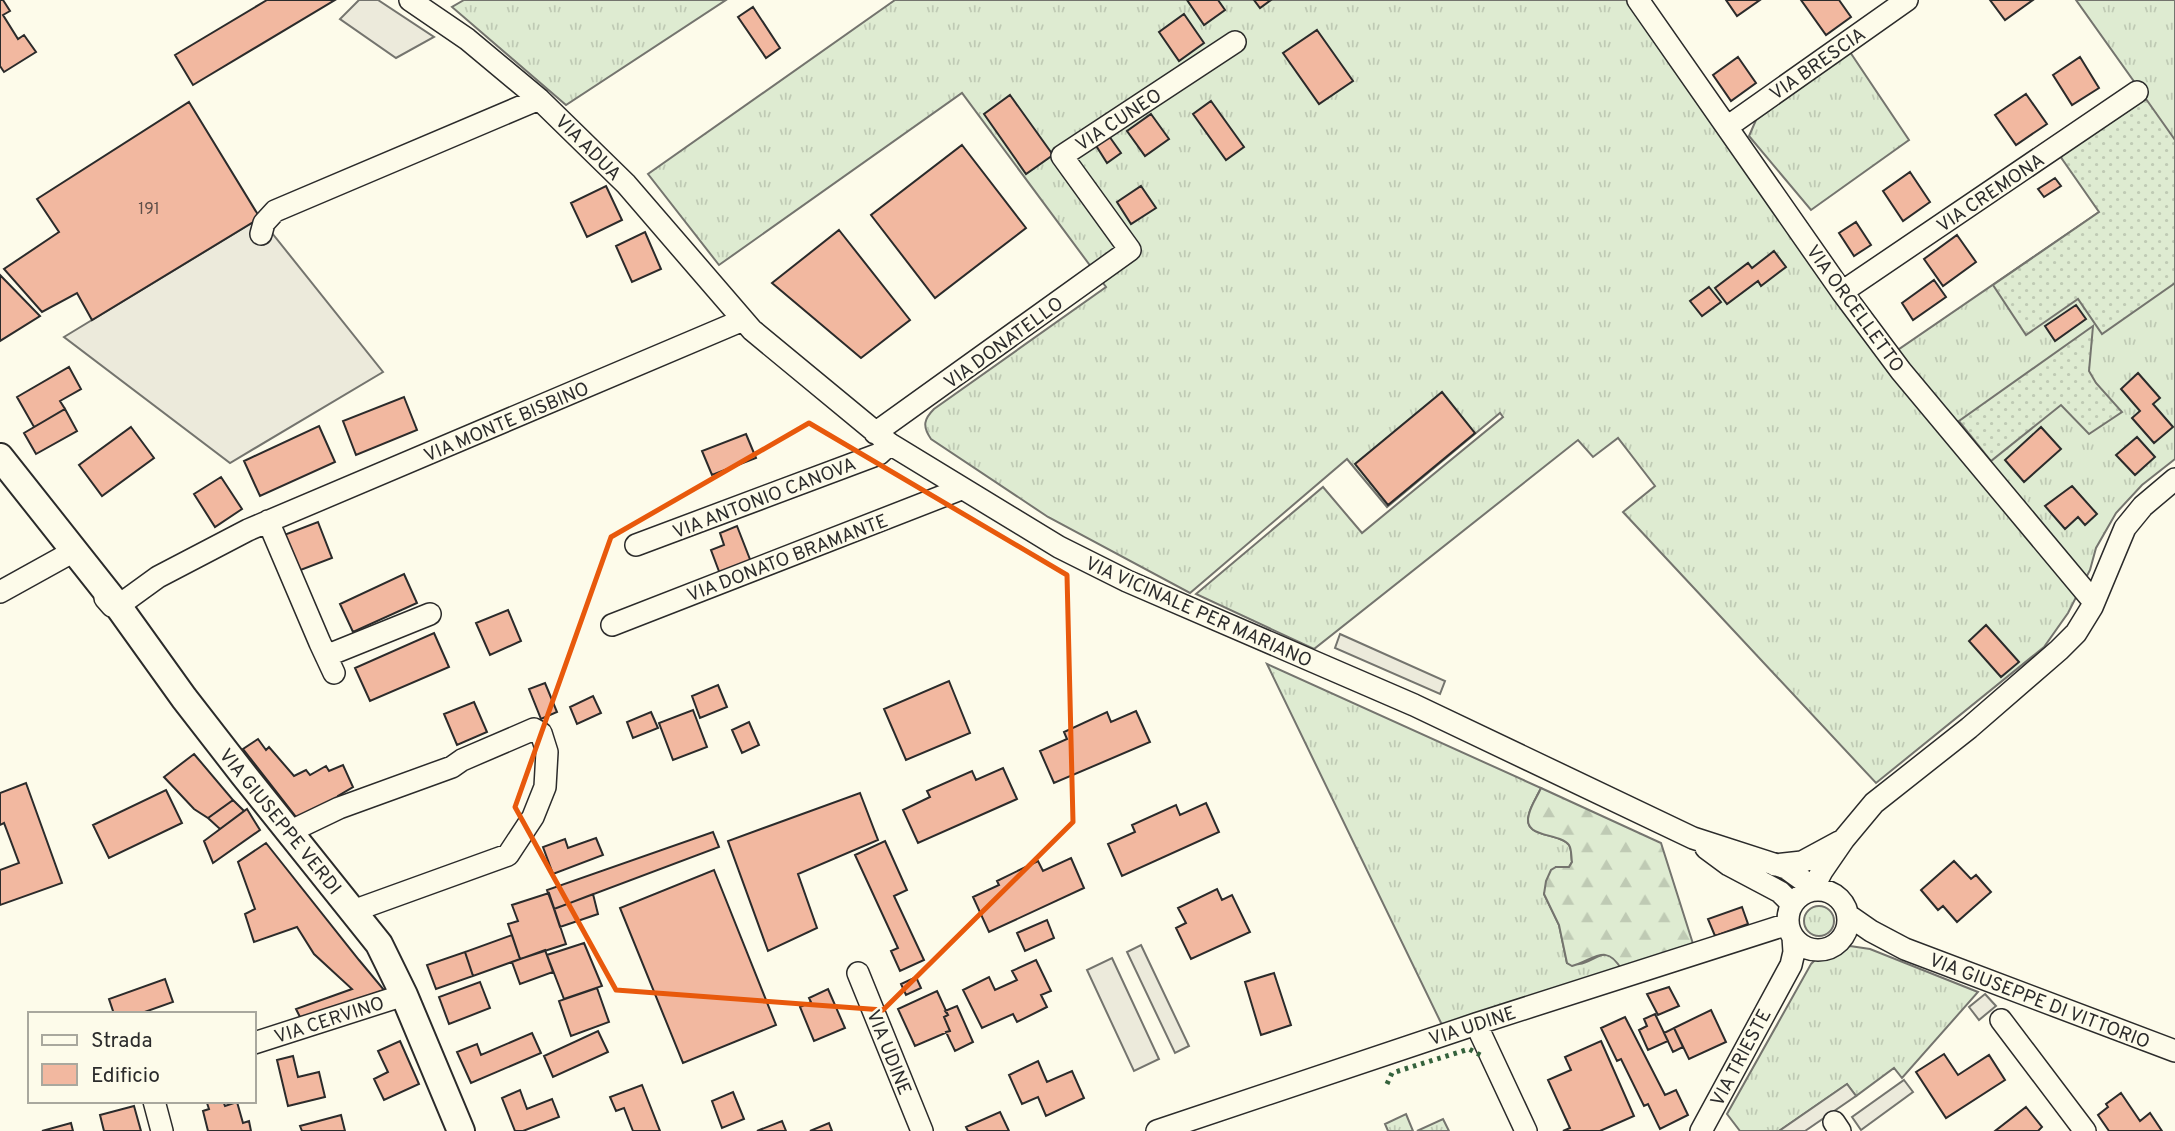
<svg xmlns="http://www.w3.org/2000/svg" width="2175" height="1131" viewBox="0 0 2175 1131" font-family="Overpass,sans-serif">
	<defs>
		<pattern id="grass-tufts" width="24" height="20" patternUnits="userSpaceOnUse" patternTransform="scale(1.75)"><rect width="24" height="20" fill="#deebd1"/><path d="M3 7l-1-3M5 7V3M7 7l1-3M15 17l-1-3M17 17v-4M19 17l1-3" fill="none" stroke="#bfcab4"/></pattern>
		<pattern id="forest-firs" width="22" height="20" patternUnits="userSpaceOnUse" patternTransform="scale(1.75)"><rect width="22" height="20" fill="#deebd1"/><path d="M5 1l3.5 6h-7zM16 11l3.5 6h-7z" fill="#bfcab4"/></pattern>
		<pattern id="garden-dots" width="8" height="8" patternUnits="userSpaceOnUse" patternTransform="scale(1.75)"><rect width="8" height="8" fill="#deebd1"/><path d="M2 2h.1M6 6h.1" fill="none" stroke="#bfcab4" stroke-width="1.8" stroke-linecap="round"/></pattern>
	</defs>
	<rect width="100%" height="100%" fill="#fdfbea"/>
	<path fill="url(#grass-tufts)" stroke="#74746e" stroke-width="2" d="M464,0H726L566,105L452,7Z
		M895,0H1626L1883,360L2153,175L2116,117L2145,97L2076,0H2175V459L2142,485L2116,513L2096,548L2090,570L2068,613L2044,647L1876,783L1623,512L1655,486L1618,438L1593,457L1578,440L1314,649L1196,594L1323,487L1362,533L1503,417L1500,413L1387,507L1347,459L1190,593L1048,517L931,439C922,426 924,419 934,409L1106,287L962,93L719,265L648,174Z
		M1850,52L1909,140L1811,210L1749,136L1756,120Z
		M1267,664L1541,788C1537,797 1531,805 1529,814C1521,839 1560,832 1569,845C1572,850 1571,857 1572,862L1569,867H1556L1544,894L1559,925L1567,963C1571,963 1575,965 1579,964C1598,961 1606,941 1622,970L1443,1027Z
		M1804 921a15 15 0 1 1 30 0a15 15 0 1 1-30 0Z
		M1850,946L1870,949L1978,992L1902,1078L1894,1068L1856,1096L1847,1084L1779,1131H1740L1727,1114L1811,964C1823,951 1832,948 1850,946Z
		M1406,1114L1413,1131H1388L1385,1124Z
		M1443,1119L1449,1131H1417Z"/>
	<path fill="url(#forest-firs)" stroke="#74746e" stroke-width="2" d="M1541,788L1661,843L1694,947L1622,970C1606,942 1594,960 1572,966L1567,963L1559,925L1544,894L1546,881L1551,870L1556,867H1569L1572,862C1571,857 1572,850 1569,845C1560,832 1521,839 1529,814C1531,805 1537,797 1541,788Z"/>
	<path fill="url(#garden-dots)" stroke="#74746e" stroke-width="2" d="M2146,99L2175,140V283L2102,334L2078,299L2026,335L1993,285L2099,212L2060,156Z
		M2093,326L2089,371L2096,383L2122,412L2089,434L2061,405L1991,461L1959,421Z"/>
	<path fill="#eceadb" stroke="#74746e" stroke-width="2" d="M359,0H378L434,37L396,58L340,19Z
		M260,218L383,372L230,463L64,337Z
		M1340,634L1445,681L1440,694L1335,648Z
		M1141,945L1189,1046L1175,1053L1127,952Z
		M1112,958L1159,1059L1134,1071L1087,970Z
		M1985,994L1996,1006L1979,1020L1969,1007Z
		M1904,1080L1913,1092L1861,1130L1852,1117Z
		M1847,1084L1856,1096L1805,1131H1779Z"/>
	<path fill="#f2b8a0" stroke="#2b2b2b" stroke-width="2" d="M0,0H3L10,11L3,15L18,39L24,35L36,52L4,72L0,66Z
		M267,0H335L193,85L175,55Z
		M1187,0H1218L1225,10L1204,25Z
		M1254,0H1271L1260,8Z
		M1726,0H1760L1737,16Z
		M1801,0H1839L1851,17L1826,35Z
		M1990,0H2033L2005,20Z
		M753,7L780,48L766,58L738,17Z
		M1184,14L1204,43L1179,61L1159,32Z
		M1317,30L1353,81L1319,104L1283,53Z
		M1738,57L1756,83L1731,101L1713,75Z
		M2080,57L2099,88L2072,105L2053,75Z
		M2026,94L2047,124L2016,145L1995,115Z
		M1010,95L1053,155L1026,174L984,114Z
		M1211,101L1244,147L1226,160L1193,114Z
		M189,102L260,218L92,320L77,293L42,312L4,269L59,232L37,199Z
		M1151,114L1169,139L1145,156L1127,131Z
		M1109,136L1121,153L1107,163L1095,144Z
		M962,145L1026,228L935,298L871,215Z
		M1910,172L1930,202L1903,221L1883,191Z
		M2055,178L2061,186L2044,197L2038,189Z
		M606,186L622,220L587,237L571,203Z
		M1141,186L1156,208L1131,224L1117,202Z
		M1856,222L1871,245L1854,256L1839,233Z
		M839,230L910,320L861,358L772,283Z
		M645,232L661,269L632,282L616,246Z
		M1957,235L1976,262L1943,286L1924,259Z
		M1774,251L1786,267L1761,286L1758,281L1727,304L1715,288L1748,263L1752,268Z
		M0,275L40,316L0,341Z
		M1934,280L1946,297L1913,320L1902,303Z
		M1709,287L1721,302L1702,316L1690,301Z
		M2076,305L2086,319L2055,341L2045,326Z
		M69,367L81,389L60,401L65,409L34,427L17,397Z
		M2138,373L2160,398L2153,404L2173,427L2154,443L2132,418L2140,411L2121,389Z
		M1442,392L1475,433L1388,505L1355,464Z
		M404,397L417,430L356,455L343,421Z
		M65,409L77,431L36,454L24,433Z
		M319,426L335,462L260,496L244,461Z
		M131,427L154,458L102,496L79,465Z
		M2041,427L2061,449L2024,482L2005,460Z
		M746,434L756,458L712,475L702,451Z
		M2137,437L2155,457L2135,475L2116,455Z
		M221,477L242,509L215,527L194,494Z
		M2072,486L2097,514L2085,525L2078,517L2065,529L2045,506Z
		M318,522L332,558L298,571L284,535Z
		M737,526L751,562L720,574L711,550L724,545L720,533Z
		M404,574L417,603L353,632L340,604Z
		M508,610L521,641L490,655L476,623Z
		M1986,625L2019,662L2001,677L1969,641Z
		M434,633L449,667L370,701L355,668Z
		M949,681L970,733L906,760L884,709Z
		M545,683L557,712L541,719L529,689Z
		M718,685L727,707L700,718L692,696Z
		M593,696L601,713L577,724L570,707Z
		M474,702L487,732L457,745L444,714Z
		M693,710L707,747L673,760L659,723Z
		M1136,711L1150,742L1054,783L1040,751L1067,739L1064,732L1107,712L1111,722Z
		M651,712L658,728L633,738L627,722Z
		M749,722L759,745L742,753L732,730Z
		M258,739L266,750L269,747L294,776L306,770L310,775L326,766L329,771L343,765L353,787L338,796L340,802L300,822L243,749Z
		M194,754L233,800L208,818L194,809L164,777Z
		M1003,768L1017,799L918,843L903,810L930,797L927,791L972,771L976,780Z
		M26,783L62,883L0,905V870L19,863L4,823L0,825V793Z
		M166,790L182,823L109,858L93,825Z
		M860,793L878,840L798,874L817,928L768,951L728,841Z
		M233,800L244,811L220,829L208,818Z
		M1206,803L1219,832L1122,876L1108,844L1135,832L1132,825L1176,805L1180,815Z
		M247,809L260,830L213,863L204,841Z
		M713,832L719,847L554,909L547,890Z
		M596,838L603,855L553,874L543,847L565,839L568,848Z
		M885,841L907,890L894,896L924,960L900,971L891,951L898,948L855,855Z
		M266,843L359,960L384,990L302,1021L296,1009L352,989L314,954L297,927L254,942L245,914L255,909L238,862Z
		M1071,858L1084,888L989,932L973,897L999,885L997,881L1038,861L1043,871Z
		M1954,861L1971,879L1976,875L1991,892L1957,922L1943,906L1938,910L1921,890Z
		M714,870L776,1025L683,1063L620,908Z
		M1217,889L1222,900L1232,895L1250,932L1191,959L1176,928L1186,923L1178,908Z
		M549,893L566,944L520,959L508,924L518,921L512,905Z
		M593,894L598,914L560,927L554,909Z
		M1742,907L1748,924L1715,936L1708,919Z
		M1047,920L1054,938L1025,951L1017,933Z
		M512,935L520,959L473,976L465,952Z
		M584,943L602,986L564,999L547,955Z
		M545,950L553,972L520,984L512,962Z
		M465,952L473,976L436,989L427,965Z
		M1036,960L1051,991L1041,995L1047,1007L1017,1022L1013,1014L982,1028L963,990L989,977L995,990L1017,980L1012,971Z
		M1274,973L1291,1025L1261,1035L1245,982Z
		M916,977L921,988L906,995L901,984Z
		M165,979L173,1002L139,1014H114L109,999Z
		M480,982L490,1008L449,1024L439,997Z
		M1669,987L1679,1006L1658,1015L1647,994Z
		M597,988L609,1022L571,1036L559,1001Z
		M828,989L845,1028L814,1041L800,1007L811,1002L809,998Z
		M937,991L948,1015L944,1017L950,1031L915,1046L898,1009Z
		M957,1006L973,1042L955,1051L946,1032L950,1031L944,1017L948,1015L945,1011Z
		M1711,1010L1726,1042L1689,1059L1674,1028Z
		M1655,1014L1668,1041L1648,1050L1639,1030L1647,1026L1644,1019Z
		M1625,1017L1665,1095L1676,1090L1688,1115L1660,1129L1648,1104L1644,1106L1621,1059L1617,1061L1601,1028Z
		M1674,1028L1683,1047L1673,1052L1664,1033Z
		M598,1031L608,1052L553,1077L544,1056Z
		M532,1033L541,1053L471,1083L457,1052L477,1044L481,1055Z
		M400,1041L419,1084L384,1100L374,1079L388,1072L378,1051Z
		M1601,1041L1634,1116L1600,1131H1563L1570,1128L1548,1080L1571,1070L1565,1057Z
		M1944,1054L1958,1075L1989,1055L2005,1080L1946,1118L1916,1072Z
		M293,1056L298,1077L319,1072L325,1097L288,1106L277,1060Z
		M1038,1061L1047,1082L1072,1071L1084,1098L1046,1116L1038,1097L1022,1104L1009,1075Z
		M642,1085L660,1131H633L624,1108L616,1111L610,1097Z
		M520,1090L527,1109L552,1099L559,1117L523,1131H515L502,1098Z
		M733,1092L744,1119L722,1128L712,1101Z
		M2121,1093L2140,1121L2150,1113L2162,1131H2109L2098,1115L2108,1107L2106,1104Z
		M215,1101H223L225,1106L237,1102L243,1123L249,1121L251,1131H208L203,1111L209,1109L207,1103Z
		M134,1106L141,1131H104L100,1115Z
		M2026,1107L2042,1127L2038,1131H1995Z
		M1000,1112L1009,1131H968L966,1127Z
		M341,1115L345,1131H302L300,1126Z
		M782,1121L786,1131H757Z
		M71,1123L73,1131H42Z
		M829,1123L832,1131H810Z"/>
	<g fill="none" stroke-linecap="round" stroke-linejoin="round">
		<g stroke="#2b2b2b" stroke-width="24">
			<path id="minor" d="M410,0L467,39L539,99L626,184L752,330L890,444L1059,547L1127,581L1414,705L1693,838L1786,868L1804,881L1812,890L1822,871L1844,839L1874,803L1969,728L2059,650L2076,633L2092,607L2125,528L2143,506L2175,479
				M1638,0L1842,292L1901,371L2094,602
				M1727,127L1907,0
				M261,234L264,223L275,211L539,99
				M1842,292L2137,92
				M875,433L1130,250L1062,156L1235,42
				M268,521L320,643L334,673
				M636,545L879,454L890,444
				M0,592L65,556
				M105,598L112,606H118L158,577L248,530L743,320
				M612,625L961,489
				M326,656L430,614
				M289,832L339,808L452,767L462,760L534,729L541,733L547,752L545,787L533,817L508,855L353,911
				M1706,848L1729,865L1780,892L1792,904
				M1775,865L1802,862L1839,842
				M1788 920a30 30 0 1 1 60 0a30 30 0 1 1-60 0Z
				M1848,915L1871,931L1905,949L2175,1051
				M858,973L922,1131
				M2001,1020L2085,1131
				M1476,1024L1526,1131
				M254,1043L404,995
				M154,1101L162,1131
				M1834,1122L1840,1131
				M1157,1131L1476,1024L1788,924
				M1701,1131L1791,965L1794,952L1793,937"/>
		</g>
		<g stroke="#2b2b2b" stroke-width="30">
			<path id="major" d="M0,457L118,606L184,698L243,774L379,944L404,995L461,1131"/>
		</g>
		<use href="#minor" stroke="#fdfbea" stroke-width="21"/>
		<use href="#major" stroke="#fdfbea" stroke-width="26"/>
		<path stroke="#34623c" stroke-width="5" stroke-dasharray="3.5 5" stroke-linecap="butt" d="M1387,1084L1392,1073L1469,1049L1484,1057"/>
	</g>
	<path fill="none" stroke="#e8590c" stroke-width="5" stroke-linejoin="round" d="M809,423L1067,575L1073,822L883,1010L616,990L515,807L611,537Z"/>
	<g text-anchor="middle" stroke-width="5" stroke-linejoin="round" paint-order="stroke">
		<g font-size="16" fill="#5d4e48">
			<text x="149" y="214">191</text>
		</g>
		<g font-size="19" fill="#2b2b2b" stroke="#fdfbea">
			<text transform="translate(1817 63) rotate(-35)" y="7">VIA BRESCIA</text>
			<text transform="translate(1118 119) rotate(-33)" y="7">VIA CUNEO</text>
			<text transform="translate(589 147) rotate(45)" y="7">VIA ADUA</text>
			<text transform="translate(1990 192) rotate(-34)" y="7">VIA CREMONA</text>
			<text transform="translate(1856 308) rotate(54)" y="7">VIA ORCELLETTO</text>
			<text transform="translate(1003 342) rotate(-36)" y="7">VIA DONATELLO</text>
			<text transform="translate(506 421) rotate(-23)" y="7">VIA MONTE BISBINO</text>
			<text transform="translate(764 497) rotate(-21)" y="7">VIA ANTONIO CANOVA</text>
			<text transform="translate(787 557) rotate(-21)" y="7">VIA DONATO BRAMANTE</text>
			<text transform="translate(1199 611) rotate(24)" y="7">VIA VICINALE PER MARIANO</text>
			<text transform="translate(281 821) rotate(51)" y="7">VIA GIUSEPPE VERDI</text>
			<text transform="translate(2040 1000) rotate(21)" y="7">VIA GIUSEPPE DI VITTORIO</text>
			<text transform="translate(329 1019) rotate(-18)" y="7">VIA CERVINO</text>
			<text transform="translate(1472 1025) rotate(-18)" y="7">VIA UDINE</text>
			<text transform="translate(890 1052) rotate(68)" y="7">VIA UDINE</text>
			<text transform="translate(1740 1057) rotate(-62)" y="7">VIA TRIESTE</text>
		</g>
	</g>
	<rect x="28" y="1012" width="228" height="91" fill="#fdfbea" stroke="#a9a89e" stroke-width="2"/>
	<rect x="42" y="1035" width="35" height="10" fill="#fdfbea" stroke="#a9a89e" stroke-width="2"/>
	<text x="91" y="1047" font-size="21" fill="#2b2b2b">Strada</text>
	<rect x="42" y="1064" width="35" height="21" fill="#f2b8a0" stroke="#a9a89e" stroke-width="2"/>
	<text x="91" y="1082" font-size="21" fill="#2b2b2b">Edificio</text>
</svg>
